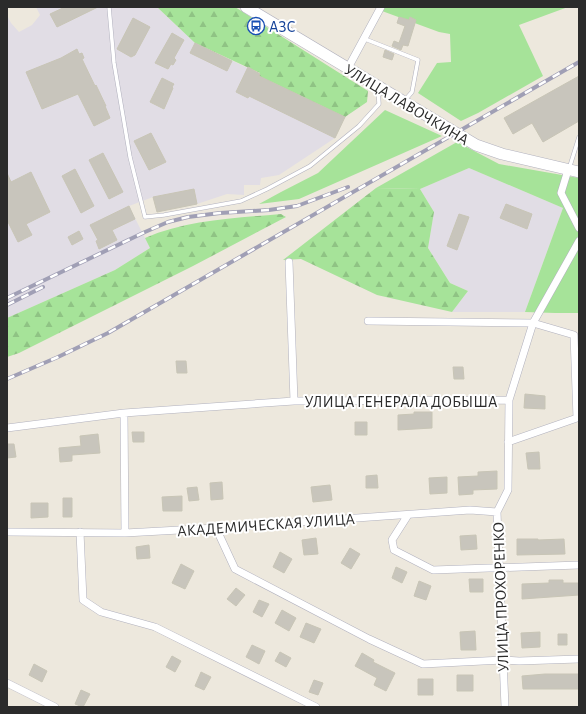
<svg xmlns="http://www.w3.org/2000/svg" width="586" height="714" viewBox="0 0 586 714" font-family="'Alegreya Sans',sans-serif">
	<defs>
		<pattern id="forest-firs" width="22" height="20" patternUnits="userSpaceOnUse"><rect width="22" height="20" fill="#a6e399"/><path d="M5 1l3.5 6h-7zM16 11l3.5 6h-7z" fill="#8fc384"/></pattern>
	</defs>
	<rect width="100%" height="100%" fill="#ede8dd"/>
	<path fill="#e1dde5" d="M36,7H157L195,43L260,74L259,76L345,117L335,138L279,175L261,178L260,185H244V195L227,194L197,204L157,212L153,197L129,206L150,248L115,270L7,318V15L11,23L19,32L32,25L40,15Z
		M469,168L563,208L525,312H452L468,291L450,283L428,248L434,212L420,189Z"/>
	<path fill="#a6e399" d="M385,7H568L519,25L543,76L478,113L461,121L418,93L437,63L451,62L450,34L439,32L382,11Z
		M385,110L442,136L299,199L259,204L281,192L318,173Z
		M457,142L499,164L579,178V313H555L525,312L563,208L469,168L420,189L376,188Z"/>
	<path fill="url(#forest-firs)" d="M157,7H235L368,91L367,102L345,117L259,76L260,73L195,43Z
		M376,188L420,189L434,212L428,248L450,283L468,291L452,312L377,295L301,259L283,260Z
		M281,214L286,217L193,266L19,353L7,357V318L115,270L150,248L145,238C187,220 236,218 281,214Z"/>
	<path fill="#c8c5bc" stroke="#c8c5b6" d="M65,7H98L57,27L50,14Z
		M399,17L409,20L410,17L416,20L408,46L403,45L401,50L392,46L394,41L399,43L405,26L397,23Z
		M133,18L150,27L135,55L131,57L117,49Z
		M172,33L184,40L174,58L176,60L173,65L171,64L168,69L155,63Z
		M195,43L232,61L227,71L190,53Z
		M77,49L79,54L82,53L84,58L82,59L95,86L96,85L106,106H105L110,118L94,126L78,94L42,109L26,72L61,58Z
		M385,50L394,54L392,60L383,57Z
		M248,67L260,74L259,76L345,117L335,138L249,96L248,98L236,92Z
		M579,76V121L543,142L532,123L513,134L504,118Z
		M162,78L174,84L172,87L173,88L164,109L150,102Z
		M151,133L166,162L149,170L134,141Z
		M103,153L123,192L109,199L89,160Z
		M75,169L94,206L81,213L62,176Z
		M31,172L50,212L26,224L32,235L18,242L7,220V173L11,182Z
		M194,189L197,204L157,212L153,197Z
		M506,204L532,214L527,229L500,218Z
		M129,206L135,219L112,230L117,240L99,249L96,241L98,240L90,225Z
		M459,214L469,217L457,250L447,246Z
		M79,231L83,239L72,245L68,237Z
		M176,361H186L187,373H177Z
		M453,367H463L464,379H454Z
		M525,394L545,396V409L524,408Z
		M414,412H432V428L398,430V415L414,414Z
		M355,422H367V435H355Z
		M132,432H144V442H133Z
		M98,434L100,453L72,455V461L60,462L59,448L81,446L80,436Z
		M7,444H14L16,457L7,458Z
		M539,452L540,469H528L526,453Z
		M497,471V489L473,490V494L459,495L458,477L478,476V472Z
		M377,475L378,488H366V476Z
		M447,477V493L430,494L429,478Z
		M222,482L223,499L211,500L210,483Z
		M330,485L332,500L313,502L311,487Z
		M197,487L199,500L189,501L187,488Z
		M182,496V511H163L162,497Z
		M63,498H72V517H63Z
		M31,503H48V517L31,518Z
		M476,535L477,549L461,550L460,536Z
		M316,538L318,554L304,555L302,540Z
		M517,539H538V540L564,539L565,554L517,555Z
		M149,545L150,558L137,559L136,547Z
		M350,548L360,554L351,569L341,563Z
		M280,552L292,559L284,573L273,567Z
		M181,564L194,571L185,589L172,583Z
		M396,567L407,572L402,583L392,578Z
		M469,579H483V592H470Z
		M549,580H563V583H579V595L522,599V584L549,583Z
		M419,581L431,586L426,600L414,596Z
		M236,588L245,595L236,606L227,599Z
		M259,600L269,604L262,617L253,612Z
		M282,610L296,618L289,631L275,623Z
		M306,623L321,629L314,643L300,637Z
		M475,631L476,650H461L460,632Z
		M540,632V647L522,648L521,633Z
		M558,634H567V645H558Z
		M252,645L265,651L259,664L246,657Z
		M280,652L291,658L286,667L275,661Z
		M362,653L374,660L373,662L395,673L386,691L374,685L377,678L355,666Z
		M172,656L181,661L175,672L166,667Z
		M34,664L47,671L42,682L29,675Z
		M201,672L211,677L204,690L195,686Z
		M545,674H579V689H523L522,676Z
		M457,675H473V691H457Z
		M418,679H433V695H418Z
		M314,680L323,683L318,695L309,692Z
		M81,690L90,694L83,707L75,704Z"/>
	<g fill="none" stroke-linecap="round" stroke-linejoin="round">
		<g stroke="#b1b1be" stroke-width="4.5">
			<path id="lane" d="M109,7L114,63L130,157L145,217L164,215L241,201L267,189L310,166L359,126L379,104L378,88
				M365,39L418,60L412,92L405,100
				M569,169L579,137"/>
		</g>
		<g stroke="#b1b1be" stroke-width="8">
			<path id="street" d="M348,68L381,7
				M568,170L561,193L579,228
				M289,262L294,401
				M368,321L533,323L574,335L577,418L508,442
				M124,413L294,401L509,400
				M7,428L124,413L125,533L7,532
				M408,515L392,540L394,550L433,570L579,565
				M216,528L235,569L369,639L423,664L503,660L519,661L579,659
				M80,532L83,600L101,612L155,627L316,707
				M125,533L216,528L470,510L497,512
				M7,683L55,707
				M505,707L497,512L508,490L509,400L533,323L579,241"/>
		</g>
		<g stroke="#b1b1be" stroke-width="12">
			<path id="secondary" d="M246,7L476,145L502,154L579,172"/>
		</g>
		<use href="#lane" stroke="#fff" stroke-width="3.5"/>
		<use href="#street" stroke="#fff" stroke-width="7"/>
		<use href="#secondary" stroke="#fff" stroke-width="11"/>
		<g stroke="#a09fb5" stroke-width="4">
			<path id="rail" d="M7,298L145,232L168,222L188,217L220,213L269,210L297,206L348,187
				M7,305L43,287
				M7,379L58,357L108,333L579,62"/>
		</g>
		<use href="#rail" stroke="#fff" stroke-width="2.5" stroke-dasharray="8" stroke-linecap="butt"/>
	</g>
	<defs>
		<g id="bus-ring" transform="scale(0.9)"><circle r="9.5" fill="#fff" stroke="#1a4fb4" stroke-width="1.5"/><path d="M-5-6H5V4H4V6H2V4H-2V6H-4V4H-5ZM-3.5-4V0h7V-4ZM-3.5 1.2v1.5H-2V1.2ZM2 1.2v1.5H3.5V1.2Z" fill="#1a4fb4"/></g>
	</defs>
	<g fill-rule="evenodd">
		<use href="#bus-ring" x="256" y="26"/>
	</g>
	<g text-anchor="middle" stroke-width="4" stroke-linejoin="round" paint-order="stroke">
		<g font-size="16" fill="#164399" stroke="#fff" text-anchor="start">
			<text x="269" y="32">АЗС</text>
		</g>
		<g font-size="16" fill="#2b2b2b" stroke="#fff">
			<text transform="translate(407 104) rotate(31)" y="6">УЛИЦА ЛАВОЧКИНА</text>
			<text x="401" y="407">УЛИЦА ГЕНЕРАЛА ДОБЫША</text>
			<text transform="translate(266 524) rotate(-4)" y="6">АКАДЕМИЧЕСКАЯ УЛИЦА</text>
			<text transform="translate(500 597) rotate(-92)" y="6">УЛИЦА ПРОХОРЕНКО</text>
		</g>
	</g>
	<rect width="586" height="714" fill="none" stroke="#2b2b2b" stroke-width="16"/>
</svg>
